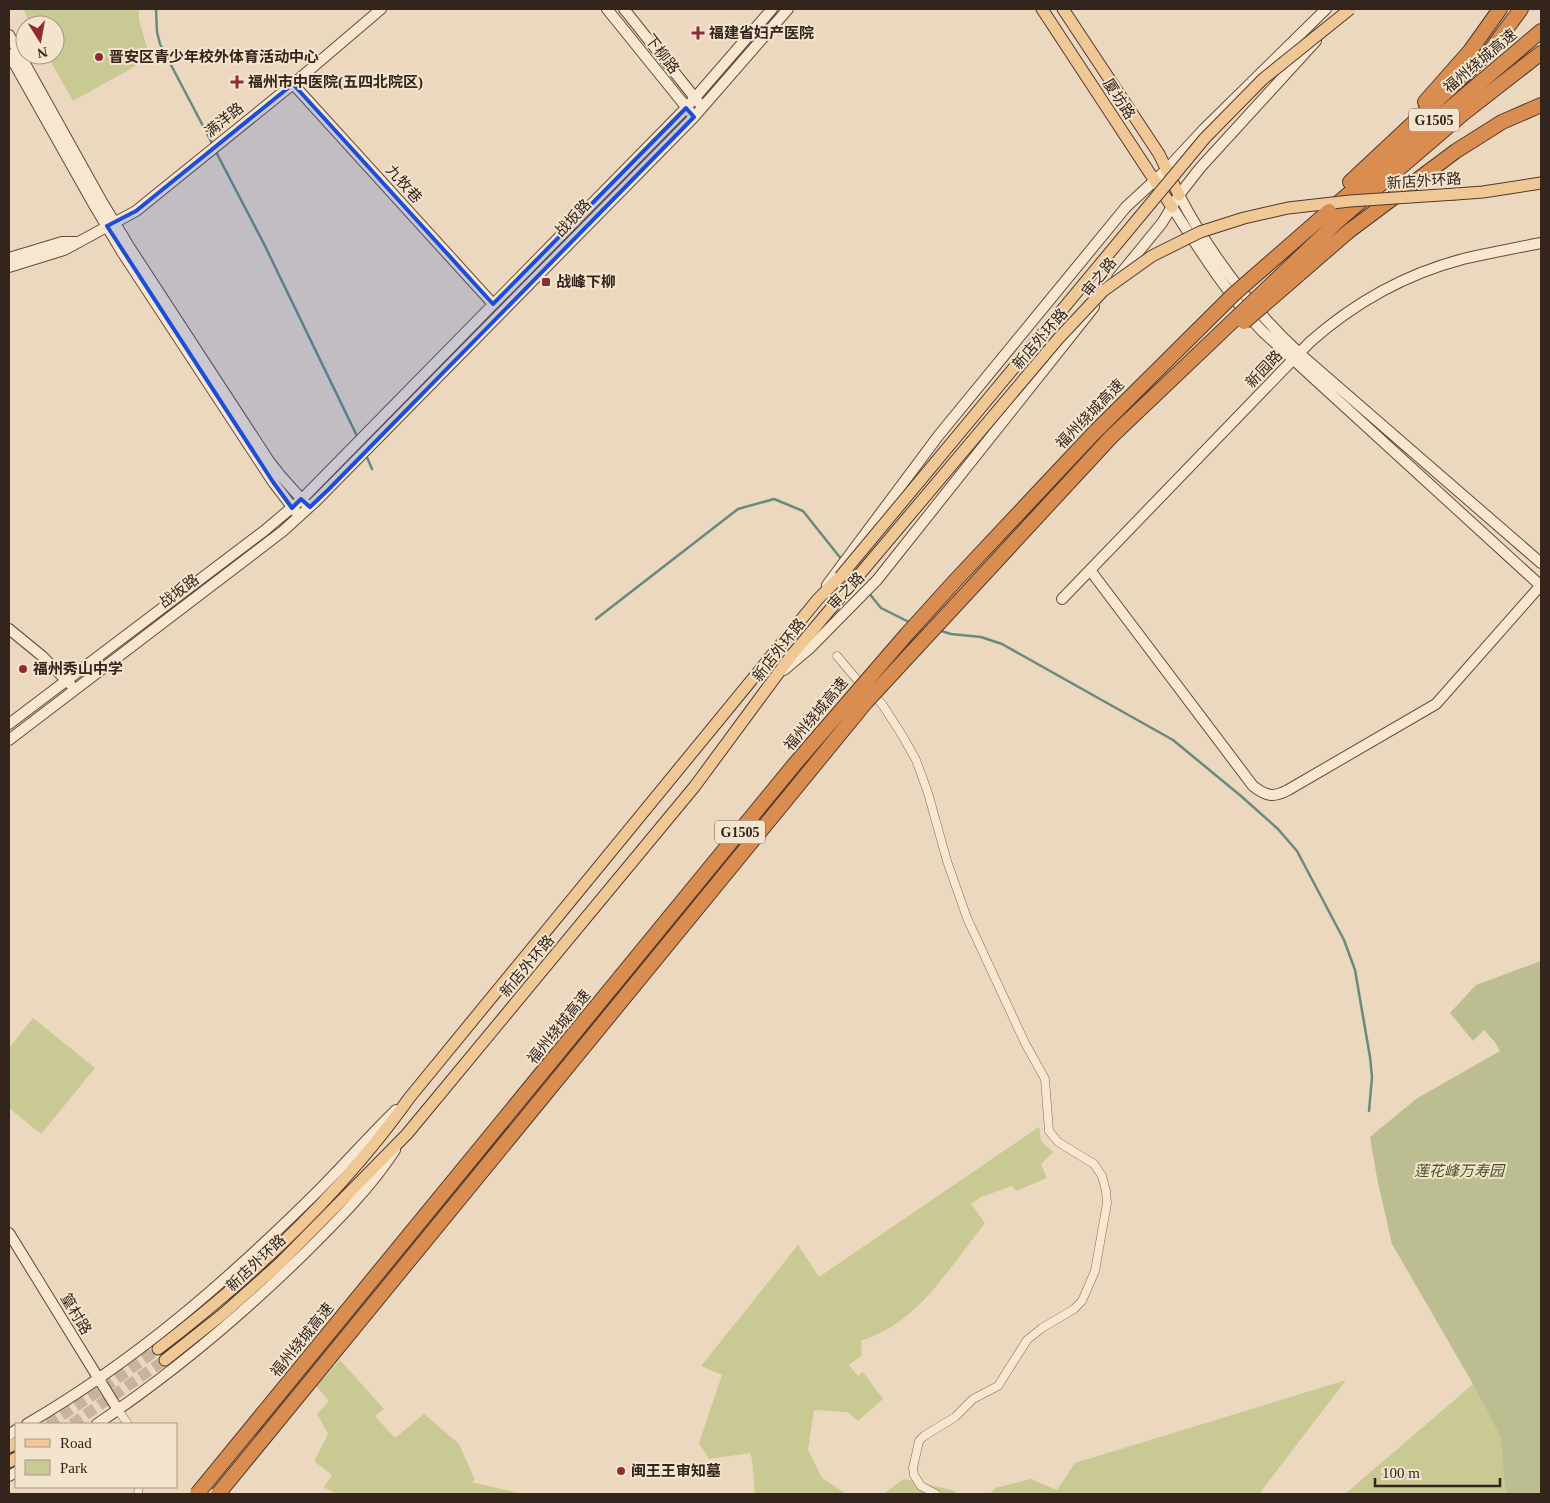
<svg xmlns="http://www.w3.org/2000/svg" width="1550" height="1503" viewBox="0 0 1550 1503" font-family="'Times New Roman','Noto Sans SC',serif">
	<rect width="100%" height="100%" fill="#ebd8be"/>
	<path fill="#c9c993" d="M23,9H139V20L150,58L73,101L47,55H55V25H31Z
		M33,1018L95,1068L41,1134L9,1108V1048Z
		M1039,1127L1041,1141L1053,1152L1041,1164L1047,1178L1016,1191L1012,1186L981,1197L971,1204L985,1223C962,1252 933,1296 905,1317C892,1328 877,1335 861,1341L862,1355L849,1365L858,1376L863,1372L883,1399L858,1421L848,1412L814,1410L808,1450L822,1478L847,1494H755L752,1459L750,1453L709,1459L699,1443L722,1375L701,1366L798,1245L819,1277Z
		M340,1360L384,1409L375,1416L395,1438L424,1414L459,1444L475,1480L471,1482L523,1494H336L324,1487L332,1475L314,1461L328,1434L317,1414L329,1401L316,1386Z
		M1346,1380L1259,1494H990L995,1488L1031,1479L1057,1490L1075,1463Z
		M1473,1384L1500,1436L1505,1488L1509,1494H1345Z
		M904,1479L952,1490L959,1494H883Z"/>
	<path fill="#bdbd92" d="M1541,961V1494H1509L1505,1488L1500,1436L1473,1384L1392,1244L1377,1178L1370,1137L1416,1099L1500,1051L1495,1042L1484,1030L1473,1041L1450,1013L1476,985Z"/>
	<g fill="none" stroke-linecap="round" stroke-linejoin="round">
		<path stroke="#698a7e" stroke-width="2.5" d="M156,9L157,32L160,44L213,145
			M215,150L264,244L358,438
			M366,455L372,469
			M868,592L881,608L911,623
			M596,619L738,509L774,499L803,511L842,560
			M938,630L951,634L981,637L1002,644L1173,740L1241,796L1278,829L1297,851L1344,940L1355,970L1370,1057L1372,1077L1369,1111"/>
		<path stroke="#c6b49e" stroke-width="11" stroke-dasharray="11 5.5" stroke-linecap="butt" d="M48,1424L104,1388L158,1349
			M72,1424L165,1360"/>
		<g stroke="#836958" stroke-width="9">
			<path id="street" d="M837,656L859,682L882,704L902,735L916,760L928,793L947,861L967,918L1025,1043L1045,1079L1049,1131L1058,1142L1094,1164L1102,1176L1106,1191L1107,1203L1095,1271L1082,1301L1074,1309L1042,1328L1027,1340L998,1386L973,1399L955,1417L924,1436L919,1441L913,1468L914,1475L921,1486L936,1494
				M118,1410L128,1424
				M138,1494L139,1487"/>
		</g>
		<g stroke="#644b3b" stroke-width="12">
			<path id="secondary" d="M607,9L691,113
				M624,9L699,103
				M9,35L101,200L130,248L269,461L280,475L305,503
				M9,54L94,205L122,252L273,482L296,512
				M293,84L493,304
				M1179,195C1210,254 1251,308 1299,353L1541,563
				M1172,207C1199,249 1227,294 1262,331L1541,586
				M9,258L62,242H76
				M9,267L64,250L136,211L293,84L381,9
				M1117,278L1162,223L1179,195L1200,168L1316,41
				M1090,570L1253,786C1266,796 1273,798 1288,790L1436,704L1541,585
				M827,585L939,435L1126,207L1166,170L1204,129L1326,9
				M1062,599L1310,342C1354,303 1406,274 1463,259C1489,253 1515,248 1541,243
				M9,629L42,656L71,685
				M784,670L809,649L877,580L1094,307
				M9,724L264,531L302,499L686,108L772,9
				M9,740L283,531L316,501L694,117L788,9
				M9,1233L118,1410
				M27,1424C137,1360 227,1281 317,1192C344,1165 369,1136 396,1110
				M97,1424C173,1373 243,1314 308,1250C339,1219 371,1187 395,1150
				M9,1435L16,1430
				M9,1476L16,1472"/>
		</g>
		<g stroke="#50392c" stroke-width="13">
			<path id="primary" d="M1042,9L1172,207
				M1063,9L1159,154L1179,195
				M1456,194L1483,192L1541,183
				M158,1349C252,1277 341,1194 410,1097L818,599L840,577
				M165,1360L223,1314L279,1264L407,1134L695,786L791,656L849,587
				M9,1447L16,1443
				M9,1462L16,1458"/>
		</g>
		<g stroke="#50392c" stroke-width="16">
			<path id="highway" d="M1425,102L1470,51L1500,9
				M1350,182L1490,51L1521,9
				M1332,208L1541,31
				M1339,220L1464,113L1541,53
				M1349,231L1456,151L1502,122L1541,105"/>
		</g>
		<use href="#street" stroke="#f7e7d0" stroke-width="8"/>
		<use href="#secondary" stroke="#f7e7d0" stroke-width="10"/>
		<use href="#primary" stroke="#efc896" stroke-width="11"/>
		<use href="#highway" stroke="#d98d50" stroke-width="14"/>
		<g stroke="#50392c" stroke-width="13" stroke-linecap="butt">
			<path id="primary-bridge" d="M840,577L1205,138L1263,79L1350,9
				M849,587L1058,339L1103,291L1152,256L1200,232L1244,218L1288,208L1350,201L1456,194"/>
		</g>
		<g stroke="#50392c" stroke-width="16" stroke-linecap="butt">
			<path id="highway-bridge" d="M1244,322L1349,231
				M197,1494L794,765L907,634L955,581L1093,434L1234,294L1329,211
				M218,1494L866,702L1111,437L1339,220"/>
		</g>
		<use href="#primary-bridge" stroke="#efc896" stroke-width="11"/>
		<use href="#highway-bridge" stroke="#d98d50" stroke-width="14"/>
	</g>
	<path fill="#1d4ed8" fill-opacity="0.2" stroke="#1d4ed8" stroke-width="4" stroke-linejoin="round" d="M293,84L493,304L686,108L694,117L328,490L310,507L301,499L292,508L273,482L107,226L136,211Z"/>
	<g fill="#8f2a37" stroke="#f3e4cd" stroke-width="2">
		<path d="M695.5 25.5h5v5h5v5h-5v5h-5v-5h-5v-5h5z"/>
		<circle cx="99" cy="57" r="5"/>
		<path d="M234.5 74.5h5v5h5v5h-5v5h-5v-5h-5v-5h5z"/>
		<rect x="541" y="277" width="10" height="10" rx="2.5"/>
		<circle cx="23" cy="669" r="5"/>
		<circle cx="621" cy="1471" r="5"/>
	</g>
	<g text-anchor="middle" stroke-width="4" stroke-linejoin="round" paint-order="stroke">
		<g fill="#f3e4cd" stroke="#6d5e51" stroke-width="1">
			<rect x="1409" y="108.5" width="50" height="23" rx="4"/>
			<rect x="715" y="820.5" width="50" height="23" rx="4"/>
		</g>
		<g font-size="14" font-weight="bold" fill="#33241c">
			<text x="1434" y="125">G1505</text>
			<text x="740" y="837">G1505</text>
		</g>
		<g font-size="15" font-weight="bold" fill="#33241c" stroke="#f3e4cd" text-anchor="start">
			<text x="709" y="38">福建省妇产医院</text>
			<text x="109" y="62">晋安区青少年校外体育活动中心</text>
			<text x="248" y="87">福州市中医院(五四北院区)</text>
			<text x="556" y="287">战峰下柳</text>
			<text x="33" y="674">福州秀山中学</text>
			<text x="631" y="1476">闽王王审知墓</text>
		</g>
		<g font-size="15" fill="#33241c" stroke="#f3e4cd">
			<text transform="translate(662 54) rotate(52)" y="5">下柳路</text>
			<text transform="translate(1480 61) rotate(-40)" y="5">福州绕城高速</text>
			<text transform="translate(1119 99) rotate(57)" y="5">厦坊路</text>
			<text transform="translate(224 120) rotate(-39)" y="5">满洋路</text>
			<text transform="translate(1424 181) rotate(-4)" y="5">新店外环路</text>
			<text transform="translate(404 184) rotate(48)" y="5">九牧巷</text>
			<text transform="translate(573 218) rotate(-47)" y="5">战坂路</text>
			<text transform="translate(1099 277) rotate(-51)" y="5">审之路</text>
			<text transform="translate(1040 339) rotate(-49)" y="5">新店外环路</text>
			<text transform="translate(1264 369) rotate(-46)" y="5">新园路</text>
			<text transform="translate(1090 414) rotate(-46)" y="5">福州绕城高速</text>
			<text transform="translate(179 591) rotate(-37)" y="5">战坂路</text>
			<text transform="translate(846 591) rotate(-46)" y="5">审之路</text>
			<text transform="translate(779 650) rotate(-52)" y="5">新店外环路</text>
			<text transform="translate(816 714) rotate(-50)" y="5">福州绕城高速</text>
			<text transform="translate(527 966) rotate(-50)" y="5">新店外环路</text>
			<text transform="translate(559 1027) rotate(-51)" y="5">福州绕城高速</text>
			<text transform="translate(256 1263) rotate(-43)" y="5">新店外环路</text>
			<text transform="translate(76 1314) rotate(59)" y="5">篁村路</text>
			<text transform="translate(302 1340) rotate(-51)" y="5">福州绕城高速</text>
		</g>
		<g font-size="15" font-style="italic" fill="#484e23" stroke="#f3e4cd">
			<text x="1459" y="1176">莲花峰万寿园</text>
		</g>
	</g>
	<rect width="1550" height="1503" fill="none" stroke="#33241c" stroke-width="20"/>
	<rect x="15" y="1423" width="162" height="65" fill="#f3e4cd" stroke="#a69786"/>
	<rect x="25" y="1439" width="25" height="8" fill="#efc896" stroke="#a69786"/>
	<text x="60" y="1448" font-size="15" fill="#33241c">Road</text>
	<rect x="25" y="1460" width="25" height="15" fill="#c9c993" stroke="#a69786"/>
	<text x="60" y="1473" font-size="15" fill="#33241c">Park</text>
	<g transform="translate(40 40) rotate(169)"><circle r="24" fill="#f3e4cd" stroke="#a69786"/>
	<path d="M0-4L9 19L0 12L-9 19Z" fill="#8f2a37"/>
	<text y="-8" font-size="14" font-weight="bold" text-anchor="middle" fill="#33241c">N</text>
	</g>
	<path d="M1375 1478v8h125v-8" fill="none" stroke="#33241c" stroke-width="2.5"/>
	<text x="1382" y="1478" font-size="15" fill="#33241c" stroke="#f3e4cd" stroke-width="4" paint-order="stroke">100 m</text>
</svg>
